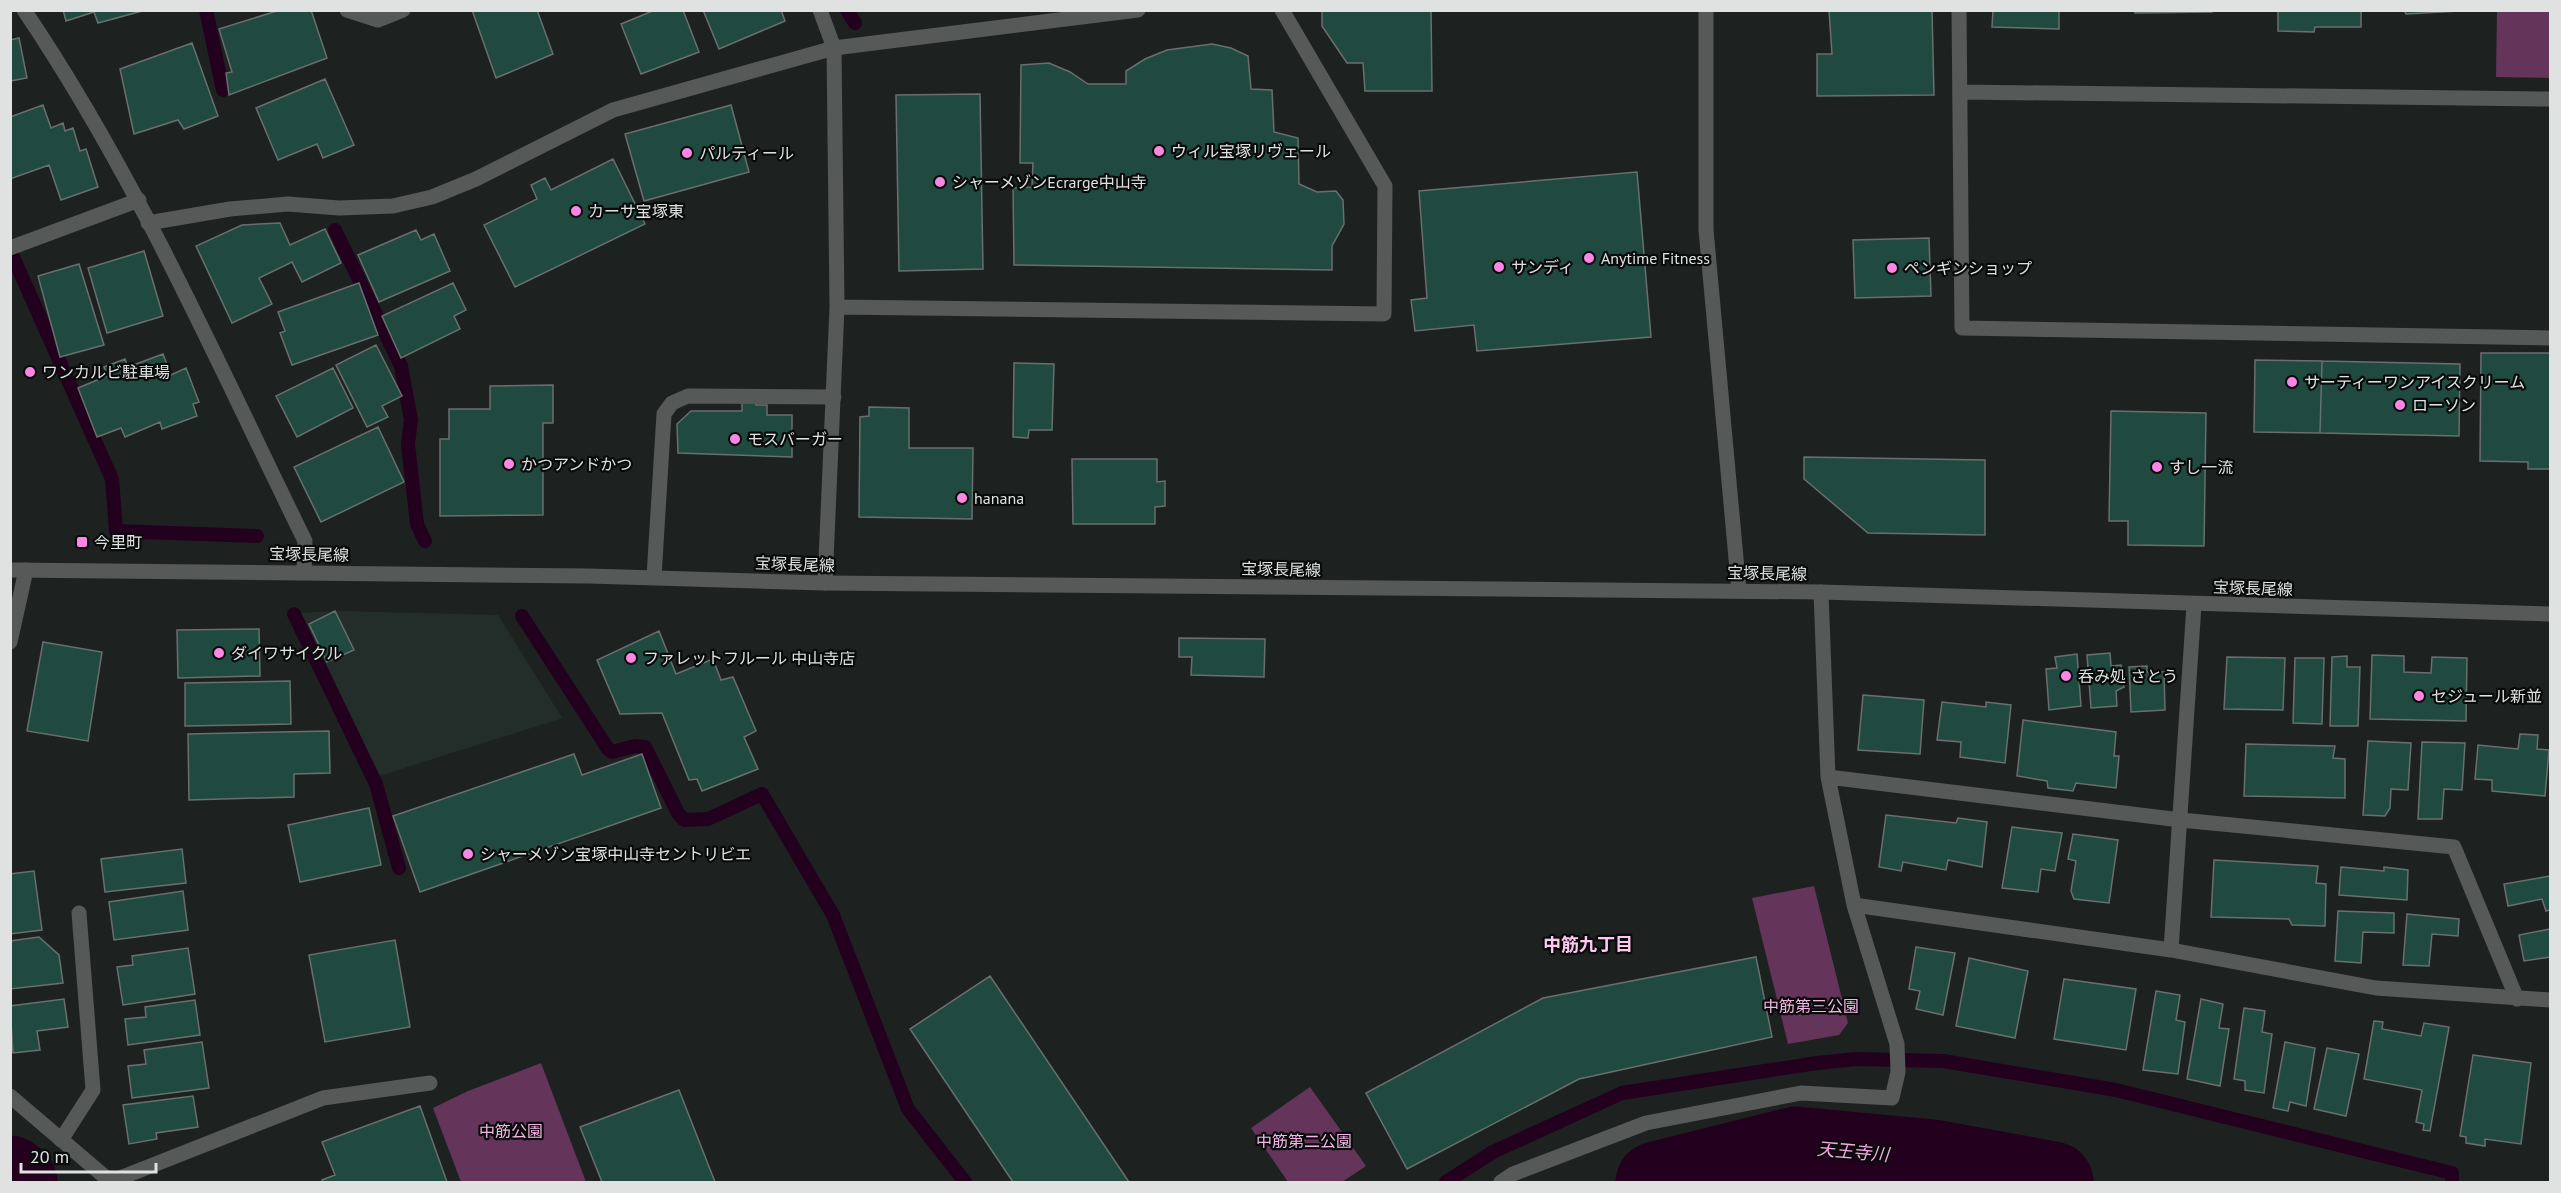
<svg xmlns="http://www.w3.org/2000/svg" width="2561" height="1193" viewBox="0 0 2561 1193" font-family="'PT Sans','Noto Sans JP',sans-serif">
	<rect width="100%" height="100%" fill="#1d2220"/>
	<path fill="#232e2b" d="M338,611L498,615L562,718L376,777L299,613Z"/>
	<path fill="#64345a" d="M2497,11H2550V78L2496,77Z
		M1814,886L1848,1023L1839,1035L1788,1044L1752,898Z
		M541,1063L586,1182H461L433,1108L468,1091Z
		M1310,1087L1366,1166L1342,1182H1288L1251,1128Z"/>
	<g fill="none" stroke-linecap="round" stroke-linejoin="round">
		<path stroke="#23001d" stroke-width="14" d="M206,10L223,90
			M847,10L855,23
			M335,230L401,366L411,420L408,444L417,524L425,541
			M10,261L14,259L112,479L116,531L257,536
			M294,614L376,784L399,868
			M522,616L608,749L612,752L635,746L645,747L678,813L684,820L708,819L762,794L833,915L908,1109L965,1182
			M1446,1182L1493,1152L1622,1093L1817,1063L1856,1059L1943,1061L2116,1090L2452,1173V1182"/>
		<path stroke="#23001d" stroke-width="81" d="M10,1176L17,1182
			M1656,1182L1796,1147L1933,1160L2053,1182"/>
	</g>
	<path fill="#204a3f" stroke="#696f6d" stroke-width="1.5" d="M63,10H146L98,23L94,12L66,21Z
		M280,10H311L327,58L229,95L226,73L232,72L219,29Z
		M472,10H537L553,54L496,78Z
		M655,10H683L699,52L641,74L621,24Z
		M703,10H781L785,21L719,49Z
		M1322,10H1431L1432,91H1365L1363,63H1347L1322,26Z
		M1829,10H1932L1934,95L1817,96V54H1832Z
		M1993,10H2059V29L1992,27Z
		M2135,10H2212V12L2135,13Z
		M2278,10H2361V27H2315L2314,32L2278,31Z
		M2404,10H2477L2406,14Z
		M19,38L27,78L10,81V40Z
		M192,43L218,116L184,129L178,120L134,134L120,69Z
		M1212,44L1231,48L1248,56L1251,89L1272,90L1274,132L1298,138L1299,184L1317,192L1336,191L1343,200L1344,224L1332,246V270L1014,265L1013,188L1032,187L1033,163H1020L1021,65L1049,63L1070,72L1088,84H1126V71L1145,59L1167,50Z
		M325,79L354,145L323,158L317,144L278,160L256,108Z
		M980,94L983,269L899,271L896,95Z
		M43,105L51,128L63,123L65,131L73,128L80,151L86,149L98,187L61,200L49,165L10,179V117Z
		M731,105L749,172L644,201L625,134Z
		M613,159L645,224L515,287L484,225L537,199L531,185L545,178L551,190Z
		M1637,172L1651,337L1477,351L1474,325L1415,331L1411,300L1427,298L1419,191Z
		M280,223L290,245L325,229L341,263L302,282L292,262L259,278L272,304L232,323L196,246L242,225Z
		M416,230L421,240L434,234L450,271L379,302L358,255Z
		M1929,238L1931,296L1855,298L1853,240Z
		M144,251L163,316L107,333L88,268Z
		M79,264L104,345L60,357L38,276Z
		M359,283L378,335L292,365L280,333L285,331L278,312Z
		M453,283L466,310L454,316L460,329L401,358L382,316Z
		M376,345L402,396L382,406L388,417L367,427L336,365Z
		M2481,353H2550V469H2528V462L2480,461Z
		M163,354L171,375L186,368L199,402L193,404L197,416L162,429L160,422L125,437L121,428L97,437L78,388L107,376L104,367L125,359L128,367Z
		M2255,360L2322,361L2320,433L2254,432Z
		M2322,361L2460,364L2459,436L2320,433Z
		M1014,363L1054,364L1052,430H1029L1028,438L1013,437Z
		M333,368L353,408L297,437L276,396Z
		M553,385V423H543V515L440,516V439H449V409H490V386Z
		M742,397L756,398V405H767V415H792V457L678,453L677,424L691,411H742Z
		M869,407L909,408V448H973L972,519L859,517L860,417L869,416Z
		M2111,411L2206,413L2204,546L2128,545V521H2109Z
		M378,427L404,482L321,522L294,467Z
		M1804,457L1985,460V535L1868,533L1804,479Z
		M1072,459H1157V482L1165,481V506L1155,507V524H1073Z
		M335,611L354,650L327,662L309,624Z
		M259,629L260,676L178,678L177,630Z
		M659,631L676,674L713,659L721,680L733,677L756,731L744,737L758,769L702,791L697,779L689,780L662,713L620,714L597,660Z
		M1179,638L1265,639L1264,677L1191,675L1192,657H1179Z
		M43,642L102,652L88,741L27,731Z
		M2110,653L2111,666L2121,665L2124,687L2116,691L2117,706L2091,708L2087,655Z
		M2077,654L2081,706L2049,710L2046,669L2057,668L2055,657Z
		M2372,655L2404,656V672L2431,673L2432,657L2467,658L2466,721L2370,719Z
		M2347,656V667H2360L2358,726H2330L2332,657Z
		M2227,657L2285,658L2283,710L2224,709Z
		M2295,658H2324L2322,724L2293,723Z
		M2147,666V672H2164L2165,710L2131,712L2129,667Z
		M290,681L291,724L185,726V683Z
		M1863,695L1924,700L1920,754L1858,750Z
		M1942,702L1986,707V702L2011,705L2005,763L1960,757L1961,742L1937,740Z
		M2023,720L2116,732L2114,756H2119L2116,788L2076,783L2073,791L2048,788L2047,781L2017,776Z
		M329,731L330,773L294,774V797L189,800L188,734Z
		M2520,734L2538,735L2537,749L2549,750L2545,796L2492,791V780L2475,779L2478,745L2518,749Z
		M2368,741L2411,743L2408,790L2391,789L2390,808L2385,816L2363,815Z
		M2422,742L2465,743L2462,790L2444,789L2442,819H2418Z
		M2246,744L2335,746L2333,758L2345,759V798L2244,796Z
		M574,754L582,775L642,754L661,808L420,892L393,816Z
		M369,808L381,865L300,882L288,825Z
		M1886,815L1956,823L1958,818L1987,822L1982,867L1948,860L1946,870L1903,862L1901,871L1879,867Z
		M2012,827L2062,833L2055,871L2041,869L2038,892L2002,888Z
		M2073,834L2118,840L2109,903L2074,899L2071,891L2076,861L2068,859Z
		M182,849L186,883L105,892L101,859Z
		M2214,860L2318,866L2316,883L2326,884L2325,926L2292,925L2289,919L2211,917Z
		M2341,867L2384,871V867L2408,870L2407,900L2339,895Z
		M34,871L42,930L10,934V874Z
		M2550,876V910L2546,911L2542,899L2508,906L2504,884Z
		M183,891L188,930L114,940L109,902Z
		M2338,911L2394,913V933L2363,932L2361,963L2335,961Z
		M2407,914L2459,919L2458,936L2432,934L2429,966L2403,965Z
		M2550,929V957L2524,961L2519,935Z
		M39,937L59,955L63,983L10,989V941Z
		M395,940L410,1027L325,1042L309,955Z
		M1916,947L1955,953L1943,1015L1916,1009L1920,991L1909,989Z
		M188,948L195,994L123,1005L117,967L133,965L132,956Z
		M1756,957L1772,1037L1579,1079L1407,1169L1366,1093L1543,998Z
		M1969,958L2028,971L2015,1038L1956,1026Z
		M990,976L1129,1182H1013L910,1029Z
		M2064,979L2136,989L2126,1050L2054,1039Z
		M2156,991L2180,995L2176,1020L2185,1022L2178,1074L2143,1070Z
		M64,999L68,1027L37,1031L40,1050L13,1053L10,1006Z
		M2201,999L2223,1004L2219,1028L2229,1029L2220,1086L2187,1079Z
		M195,1000L200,1035L128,1045L125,1019L146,1017L145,1007Z
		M2244,1008L2265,1011L2262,1032L2272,1034L2264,1093L2245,1090V1081L2234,1079Z
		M2374,1021L2383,1022L2382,1029L2421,1036L2424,1023L2449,1027L2430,1131L2423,1130L2424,1124L2416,1122L2422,1090L2364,1079Z
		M202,1042L209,1088L132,1098L128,1066L146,1064L144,1050Z
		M2285,1042L2315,1048L2306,1106L2290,1102L2288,1111L2273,1108Z
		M2327,1048L2359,1054L2346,1116L2314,1109Z
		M2473,1055L2531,1063L2521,1144L2485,1139V1146L2466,1143V1137L2460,1136Z
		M679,1090L715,1182H602L580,1127Z
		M193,1096L198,1127L156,1133L157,1139L129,1144L123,1105Z
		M420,1106L447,1182H323L322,1180L335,1175L322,1142Z"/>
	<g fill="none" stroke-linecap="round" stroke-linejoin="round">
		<path stroke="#575959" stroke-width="15" d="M654,577L664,414L672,403L688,396L834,397
			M61,1140L93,1090L79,913
			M110,1182L323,1098L430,1083"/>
		<path stroke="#575959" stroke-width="15" d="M10,248L139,200"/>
		<path stroke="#575959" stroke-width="15" d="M24,10C137,177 217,362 305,541L304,572
			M347,10L378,20L403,10
			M820,10L834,48L837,307L1384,314L1385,186L1282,10
			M1959,10L1962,328L2550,338
			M1960,92L2550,99
			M148,223L230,209L288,204L339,208L393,206L432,197L476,179L613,110L834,48L1138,10
			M825,583L837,307
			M10,642L26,570
			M1828,777L2181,820L2454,847L2517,999
			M1854,905L2171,950L2194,605
			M2171,950L2376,988L2550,1000
			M10,1096L111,1182
			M1501,1182L1513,1174L1646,1123L1801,1093L1892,1098L1898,1072L1897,1044L1854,905L1828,777L1821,592"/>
		<path stroke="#575959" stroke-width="15" d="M1706,10V230L1739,591
			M10,570L589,576L825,583L1821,592L2550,614"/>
	</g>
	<g fill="#fb86e4" stroke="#090b0a" stroke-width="2">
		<circle cx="1159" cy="151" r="6"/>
		<circle cx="687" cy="153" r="6"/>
		<circle cx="940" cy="182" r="6"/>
		<circle cx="576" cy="211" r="6"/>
		<circle cx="1589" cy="258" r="6"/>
		<circle cx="1499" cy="267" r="6"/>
		<circle cx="1892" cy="268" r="6"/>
		<circle cx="30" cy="372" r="6"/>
		<circle cx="2292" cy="382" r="6"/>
		<circle cx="2400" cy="405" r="6"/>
		<circle cx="735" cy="439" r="6"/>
		<circle cx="509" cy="464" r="6"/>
		<circle cx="2157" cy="467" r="6"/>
		<circle cx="962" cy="498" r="6"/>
		<rect x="76" y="536" width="12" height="12" rx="3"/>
		<circle cx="219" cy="653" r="6"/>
		<circle cx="631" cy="658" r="6"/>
		<circle cx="2066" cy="676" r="6"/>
		<circle cx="2419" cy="696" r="6"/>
		<circle cx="468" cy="854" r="6"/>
	</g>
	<g text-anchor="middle" stroke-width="4.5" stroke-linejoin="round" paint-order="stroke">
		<g font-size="16" fill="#dfe2e1" stroke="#090b0a" text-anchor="start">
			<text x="1171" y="157">ウィル宝塚リヴェール</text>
			<text x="699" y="159">パルティール</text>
			<text x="952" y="188">シャーメゾンEcrarge中山寺</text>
			<text x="588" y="217">カーサ宝塚東</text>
			<text x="1601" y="264">Anytime Fitness</text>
			<text x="1511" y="273">サンディ</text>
			<text x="1904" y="274">ペンギンショップ</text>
			<text x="42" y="378">ワンカルビ駐車場</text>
			<text x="2304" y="388">サーティーワンアイスクリーム</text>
			<text x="2412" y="411">ローソン</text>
			<text x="747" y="445">モスバーガー</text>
			<text x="521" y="470">かつアンドかつ</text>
			<text x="2169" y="473">すし一流</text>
			<text x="974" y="504">hanana</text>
			<text x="94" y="548">今里町</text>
			<text x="231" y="659">ダイワサイクル</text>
			<text x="643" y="664">ファレットフルール 中山寺店</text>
			<text x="2078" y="682">呑み処 さとう</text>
			<text x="2431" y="702">セジュール新並</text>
			<text x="480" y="860">シャーメゾン宝塚中山寺セントリビエ</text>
		</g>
		<g font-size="16" fill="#dfe2e1" stroke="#090b0a">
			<text transform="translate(309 554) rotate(1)" y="6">宝塚長尾線</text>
			<text transform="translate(795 564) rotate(2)" y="6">宝塚長尾線</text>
			<text transform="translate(1281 569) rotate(1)" y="6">宝塚長尾線</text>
			<text transform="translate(1767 573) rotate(1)" y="6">宝塚長尾線</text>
			<text transform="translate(2253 588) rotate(2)" y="6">宝塚長尾線</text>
		</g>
		<g font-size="16" fill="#f4b6e6" stroke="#090b0a">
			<text x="1811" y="1012">中筋第三公園</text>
			<text x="511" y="1137">中筋公園</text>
			<text x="1304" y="1147">中筋第二公園</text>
		</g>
		<g font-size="18" font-weight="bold" fill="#fdc7f0" stroke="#090b0a">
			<text x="1588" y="951">中筋九丁目</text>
		</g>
		<g font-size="18" font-style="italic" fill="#f9a6e6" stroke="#090b0a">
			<text transform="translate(1853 1152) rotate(5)" y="6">天王寺川</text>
		</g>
	</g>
	<rect width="2561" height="1193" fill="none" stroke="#dfe2e1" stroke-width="24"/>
	<path d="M21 1163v9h135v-9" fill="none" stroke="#dfe2e1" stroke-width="3"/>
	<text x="30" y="1163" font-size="18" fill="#dfe2e1" stroke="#090b0a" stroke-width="4.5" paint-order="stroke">20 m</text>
</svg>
